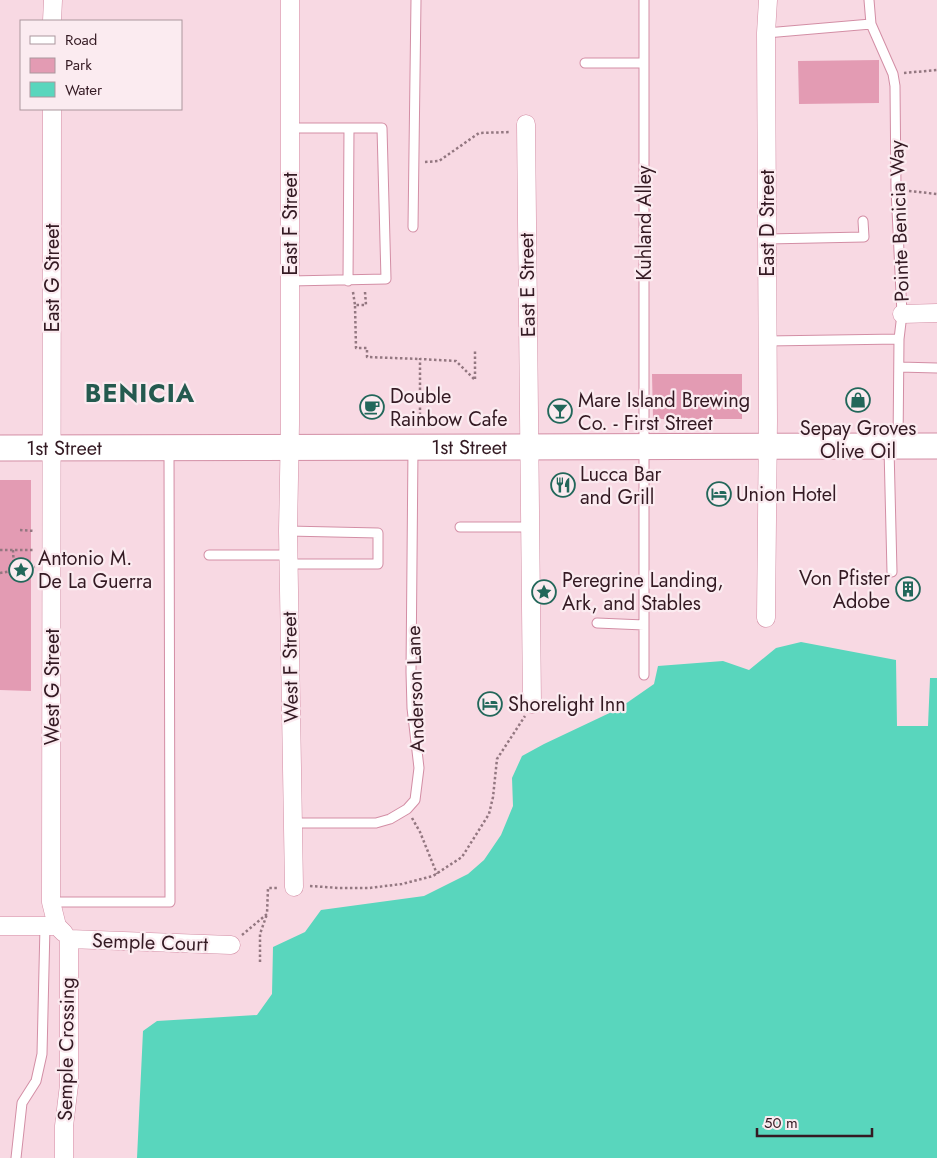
<svg xmlns="http://www.w3.org/2000/svg" width="937" height="1158" viewBox="0 0 937 1158" font-family="Jost,sans-serif">
	<rect width="100%" height="100%" fill="#f8d9e3"/>
	<path fill="#e39bb3" d="M879,60V103L799,104L798,61Z
		M652,374H742V419H653Z
		M0,480H31V691L0,690Z"/>
	<path fill="#59d6bd" d="M801,642L896,660L897,726H928L930,678H937V1158H137L143,1031L157,1021L257,1015L272,994L273,947L305,932L321,910L424,896L468,874L484,860L501,835L513,806L512,778L522,756L544,744L618,709L654,684L658,666L723,661L749,670L776,648Z"/>
	<g fill="none" stroke-linecap="round" stroke-linejoin="round">
		<g stroke="#d38ea5" stroke-width="11">
			<path id="lane" d="M869,0L871,24L893,74L895,86L896,189L902,314L899,339L898,445
				M766,33L871,24
				M585,63H644
				M289,128H349L348,281
				M413,227L416,0
				M767,239L864,237L863,221
				M290,281L386,279L382,128H349
				M767,341L899,339
				M899,367L937,368
				M889,448L892,572
				M460,527H530
				M288,531L378,533V564H289
				M209,555H288
				M597,623L644,625
				M644,675V0
				M292,823H376L390,819L407,809L415,800L419,768L412,708L411,672L413,449
				M51,902H170L169,450
				M16,1158L22,1103L36,1081L42,1054L45,926"/>
		</g>
		<g stroke="#d38ea5" stroke-width="19">
			<path id="street" d="M290,0V424L288,531L294,887
				M52,21L53,0
				M52,109L51,902L57,926
				M526,124L532,704
				M902,314L937,313
				M766,618L768,420L766,33L768,0
				M0,926H57L64,933
				M69,939L231,945
				M64,1158V1126L69,1085V939"/>
		</g>
		<g stroke="#d38ea5" stroke-width="27">
			<g id="secondary">
				<path id="s1" d="M0,448L937,446"/>
			</g>
		</g>
		<path stroke="#937780" stroke-width="2.5" stroke-dasharray="2.5 2.5" stroke-linecap="butt" d="M904,73L937,70
			M425,162L439,161L479,133L511,132
			M909,191L937,194
			M353,292L355,305
			M365,292L366,305H355L356,348H367V357L420,359
			M420,425V359L456,361L475,380V350
			M20,530L35,531
			M0,550H35
			M13,550L14,569
			M0,573L35,567
			M412,818L420,832L437,874
			M310,886L339,888H369L402,884L433,876L462,857L489,814L493,797L497,759L525,716
			M242,935L267,914L268,888H279
			M260,962V934L267,914"/>
		<use href="#lane" stroke="#fff" stroke-width="9"/>
		<use href="#street" stroke="#fff" stroke-width="18"/>
		<use href="#secondary" stroke="#fff" stroke-width="25"/>
	</g>
	<defs>
		<g id="shop-ring" transform="scale(1.25)"><circle r="9.5" fill="#fbebf0" stroke="#22675a" stroke-width="1.5"/><path d="M-5-2.5h2.3a2.7 3.5 0 0 1 5.4 0H5L5.5 6h-11ZM-1.5-2.5h3a1.5 2.3 0 0 0-3 0Z" fill="#22675a"/></g>
		<g id="cafe-ring" transform="scale(1.25)"><circle r="9.5" fill="#fbebf0" stroke="#22675a" stroke-width="1.5"/><path d="M-5.5-4.5H6V0H3Q3 3.5 0 3.5H-2.5Q-5.5 3.5-5.5 0ZM3-3.2v2h1.7v-2ZM-6 4.5H4V6H-6Z" fill="#22675a"/></g>
		<g id="bar-ring" transform="scale(1.25)"><circle r="9.5" fill="#fbebf0" stroke="#22675a" stroke-width="1.5"/><path d="M-6-5H6L.8 .8V4.5H3.5V6h-7V4.5H-.8V.8Z" fill="#22675a"/></g>
		<g id="restaurant-ring" transform="scale(1.25)"><circle r="9.5" fill="#fbebf0" stroke="#22675a" stroke-width="1.5"/><path d="M-5-6h1v4h1v-4h1v4h1v-4h1v5L-1.5 .5V6h-2V.5L-5-1ZM5-6V6H3V1.5H1.5Q1.5-4 5-6Z" fill="#22675a"/></g>
		<g id="hotel-ring" transform="scale(1.25)"><circle r="9.5" fill="#fbebf0" stroke="#22675a" stroke-width="1.5"/><path d="M-6-4.5h1.5V1H6V5H4.5V3h-9V5H-6ZM-4 0a1.8 1.8 0 1 1 3.6 0ZM.5 0V-2.5h3Q6-2.5 6 0Z" fill="#22675a"/></g>
		<g id="sight-ring" transform="scale(1.25)"><circle r="9.5" fill="#fbebf0" stroke="#22675a" stroke-width="1.5"/><path d="M0-6L1.8-2.2L6-1.7L2.9 1.2L3.7 5.4L0 3.3L-3.7 5.4L-2.9 1.2L-6-1.7L-1.8-2.2Z" fill="#22675a"/></g>
		<g id="building-ring" transform="scale(1.25)"><circle r="9.5" fill="#fbebf0" stroke="#22675a" stroke-width="1.5"/><path d="M-4-6H4V6H1V3H-1V6H-4ZM-2.5-4.3h1.7v1.8h-1.7ZM.8-4.3h1.7v1.8H.8ZM-2.5-1h1.7V.8h-1.7ZM.8-1h1.7V.8H.8Z" fill="#22675a"/></g>
	</defs>
	<g fill-rule="evenodd">
		<use href="#shop-ring" x="858" y="400"/>
		<use href="#cafe-ring" x="372" y="407"/>
		<use href="#bar-ring" x="560" y="411"/>
		<use href="#restaurant-ring" x="563" y="485"/>
		<use href="#hotel-ring" x="719" y="494"/>
		<use href="#sight-ring" x="21" y="570"/>
		<use href="#building-ring" x="908" y="589"/>
		<use href="#sight-ring" x="544" y="592"/>
		<use href="#hotel-ring" x="490" y="704"/>
	</g>
	<g text-anchor="middle" stroke-width="4.5" stroke-linejoin="round" paint-order="stroke">
		<g font-size="20" fill="#341a23" stroke="#fbebf0">
			<text transform="translate(899 221) rotate(-92)" y="7">Pointe Benicia Way</text>
			<text transform="translate(644 223) rotate(-90)" y="7">Kuhland Alley</text>
			<text transform="translate(767 223) rotate(-90)" y="7">East D Street</text>
			<text transform="translate(290 224) rotate(-90)" y="7">East F Street</text>
			<text transform="translate(52 278) rotate(-90)" y="7">East G Street</text>
			<text transform="translate(527 285) rotate(-91)" y="7">East E Street</text>
			<text dy="7" stroke="none"><textPath href="#s1" startOffset="469">1st Street</textPath></text>
			<text dy="7" stroke="none"><textPath href="#s1" startOffset="64">1st Street</textPath></text>
			<text transform="translate(290 667) rotate(-91)" y="7">West F Street</text>
			<text transform="translate(52 687) rotate(-90)" y="7">West G Street</text>
			<text transform="translate(415 689) rotate(-92)" y="7">Anderson Lane</text>
			<text transform="translate(150 942) rotate(2)" y="7">Semple Court</text>
			<text transform="translate(66 1049) rotate(-89)" y="7">Semple Crossing</text>
		</g>
		<g font-size="20" fill="#341a23" stroke="#fbebf0" text-anchor="start">
			<text x="390" y="403">Double<tspan x="390" dy="23">Rainbow Cafe</tspan></text>
			<text x="578" y="407">Mare Island Brewing<tspan x="578" dy="23">Co. - First Street</tspan></text>
			<text x="858" y="435" text-anchor="middle">Sepay Groves<tspan x="858" dy="23">Olive Oil</tspan></text>
			<text x="580" y="481">Lucca Bar<tspan x="580" dy="23">and Grill</tspan></text>
			<text x="736" y="501">Union Hotel</text>
			<text x="38" y="565">Antonio M.<tspan x="38" dy="23">De La Guerra</tspan></text>
			<text x="890" y="585" text-anchor="end">Von Pfister<tspan x="890" dy="23">Adobe</tspan></text>
			<text x="562" y="587">Peregrine Landing,<tspan x="562" dy="23">Ark, and Stables</tspan></text>
			<text x="508" y="711">Shorelight Inn</text>
		</g>
		<g font-size="25" font-weight="bold" letter-spacing="1" fill="#245a4f" stroke="#fbebf0">
			<text x="140" y="402">BENICIA</text>
		</g>
	</g>
	<rect x="20" y="20" width="162" height="90" fill="#fbebf0" stroke="#ab979e"/>
	<rect x="30" y="36" width="25" height="8" fill="#ffffff" stroke="#ab979e"/>
	<text x="65" y="45" font-size="15" fill="#341a23">Road</text>
	<rect x="30" y="58" width="25" height="15" fill="#e39bb3" stroke="#ab979e"/>
	<text x="65" y="70" font-size="15" fill="#341a23">Park</text>
	<rect x="30" y="82" width="25" height="15" fill="#59d6bd" stroke="#ab979e"/>
	<text x="65" y="95" font-size="15" fill="#341a23">Water</text>
	<path d="M757 1128v8h115v-8" fill="none" stroke="#341a23" stroke-width="2.5"/>
	<text x="764" y="1128" font-size="15" fill="#341a23" stroke="#fbebf0" stroke-width="4" paint-order="stroke">50 m</text>
</svg>
